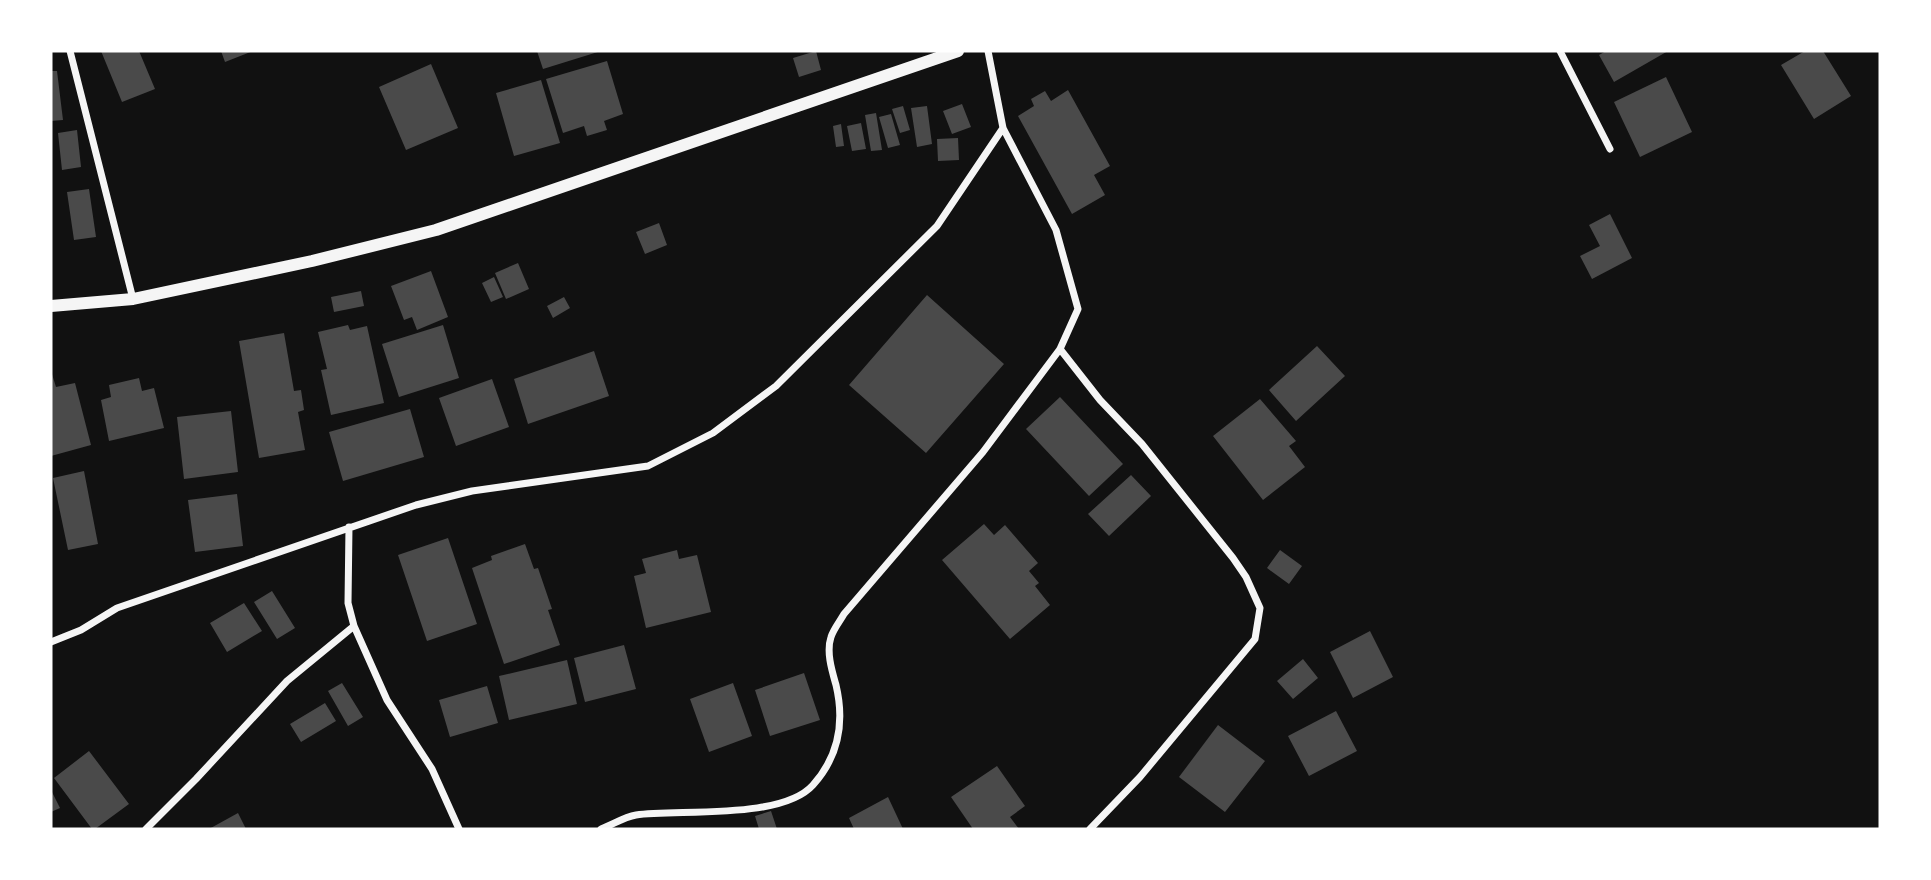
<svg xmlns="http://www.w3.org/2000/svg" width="1931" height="880" viewBox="0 0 1931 880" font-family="Barlow,sans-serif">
	<rect width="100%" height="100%" fill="#111"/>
	<path fill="#4a4a4a" d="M101,51H139L155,89L122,102Z
		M221,51H253L225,62Z
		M537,51H601L543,69Z
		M816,51L821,70L799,77L793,58Z
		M1606,51H1668L1614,82L1599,55Z
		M1805,51H1823L1851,96L1814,119L1781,65Z
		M607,61L623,114L604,121L607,130L587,136L584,126L563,133L546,79Z
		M431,64L458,128L406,150L379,87Z
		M51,71H57L63,120L51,121Z
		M1666,77L1692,132L1640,157L1614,102Z
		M541,80L560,143L514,156L496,93Z
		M1068,90L1110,166L1094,175L1105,195L1072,214L1018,116L1034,106L1031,99L1045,91L1051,101Z
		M962,104L971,127L952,134L943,111Z
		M903,106L910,130L900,133L892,109Z
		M927,106L932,144L917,147L911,108Z
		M876,113L882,150L871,151L865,115Z
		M891,114L900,145L888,148L879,117Z
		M861,123L866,149L852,151L847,126Z
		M841,124L844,146L836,147L833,126Z
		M77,130L81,167L62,170L58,133Z
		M958,138L959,160L938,161L937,139Z
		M89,189L96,237L74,240L67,192Z
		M1610,214L1632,258L1592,279L1580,256L1600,246L1589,225Z
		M659,223L667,245L645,254L636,232Z
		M518,263L529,289L506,299L495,273Z
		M431,271L448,317L417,330L412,317L404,320L391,286Z
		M494,277L503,297L491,302L482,283Z
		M361,291L364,306L334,312L331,297Z
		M927,295L1004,364L926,453L849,385Z
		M564,297L570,308L553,318L547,306Z
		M348,325L350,330L367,326L384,403L331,415L321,370L327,369L318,332Z
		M443,325L459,378L399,397L382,344Z
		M284,333L294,391L301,390L304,410L298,412L305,450L259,458L239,341Z
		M1317,346L1345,376L1296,421L1269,390Z
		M594,351L609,396L528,424L514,379Z
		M51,371L56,387L75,383L91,445L51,456Z
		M139,378L142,391L154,388L164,428L109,441L101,400L111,397L109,385Z
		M492,379L509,427L456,446L439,398Z
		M1060,397L1123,464L1089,496L1026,429Z
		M1260,399L1296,441L1289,446L1305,467L1263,500L1213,436Z
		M410,409L424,457L343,481L329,432Z
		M231,411L238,472L184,479L177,417Z
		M84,471L98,544L68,550L53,478Z
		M1131,475L1151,496L1109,536L1088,514Z
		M237,494L243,546L195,552L188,500Z
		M984,524L994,535L1005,525L1038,563L1029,571L1039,583L1035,586L1050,605L1010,639L942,560Z
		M448,538L477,624L427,641L398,555Z
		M525,544L534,569L538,568L552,609L548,610L560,645L504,664L472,568L492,560L491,556Z
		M677,550L679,559L697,555L711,612L646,628L634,576L646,573L642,559Z
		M1280,550L1302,566L1289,584L1267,568Z
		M272,591L295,628L277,639L254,602Z
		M244,603L262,631L227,652L210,623Z
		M1370,631L1393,677L1353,698L1330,652Z
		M624,645L636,689L585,702L574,658Z
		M1303,659L1318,678L1293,699L1277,681Z
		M567,660L577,704L509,720L499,676Z
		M804,673L820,720L770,736L755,690Z
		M342,683L363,717L348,726L328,691Z
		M733,683L752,736L709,752L690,699Z
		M487,686L498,723L450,737L439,700Z
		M325,703L336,721L301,742L290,724Z
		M1336,711L1357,751L1309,776L1288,736Z
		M1218,725L1265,761L1225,812L1179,777Z
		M89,751L129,804L95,829H92L54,778Z
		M997,766L1025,806L1010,817L1019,829H973L951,797Z
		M51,790L60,808L51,812Z
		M888,797L903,829H854L849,818Z
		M771,811L777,829H759L755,816Z
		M238,813L246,829H209Z"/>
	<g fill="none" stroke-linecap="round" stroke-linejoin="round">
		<path stroke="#f5f5f5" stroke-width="7" d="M70,51L133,299
			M1560,51L1610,149
			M1060,349L1100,400L1142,444L1233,558L1246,577L1260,608L1255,639L1140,777L1090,829
			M349,527L348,603L354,626L387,700L432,769L459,829
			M51,642L81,630L117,608L416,505L472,491L648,466L713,433L776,386L937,226L1003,128
			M146,829L196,779L287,681L354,626
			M601,829C612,825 624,817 636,815C679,809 782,820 813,785C839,756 845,723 836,685C832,671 826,652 831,637C833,630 840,621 844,614L983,452L1060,349L1078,309L1056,230L1003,128L988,51"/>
		<path stroke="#f5f5f5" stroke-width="12" d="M51,306L133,299L312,261L436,230L958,51"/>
	</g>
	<rect width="1931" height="880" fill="none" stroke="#ffffff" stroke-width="105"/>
</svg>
